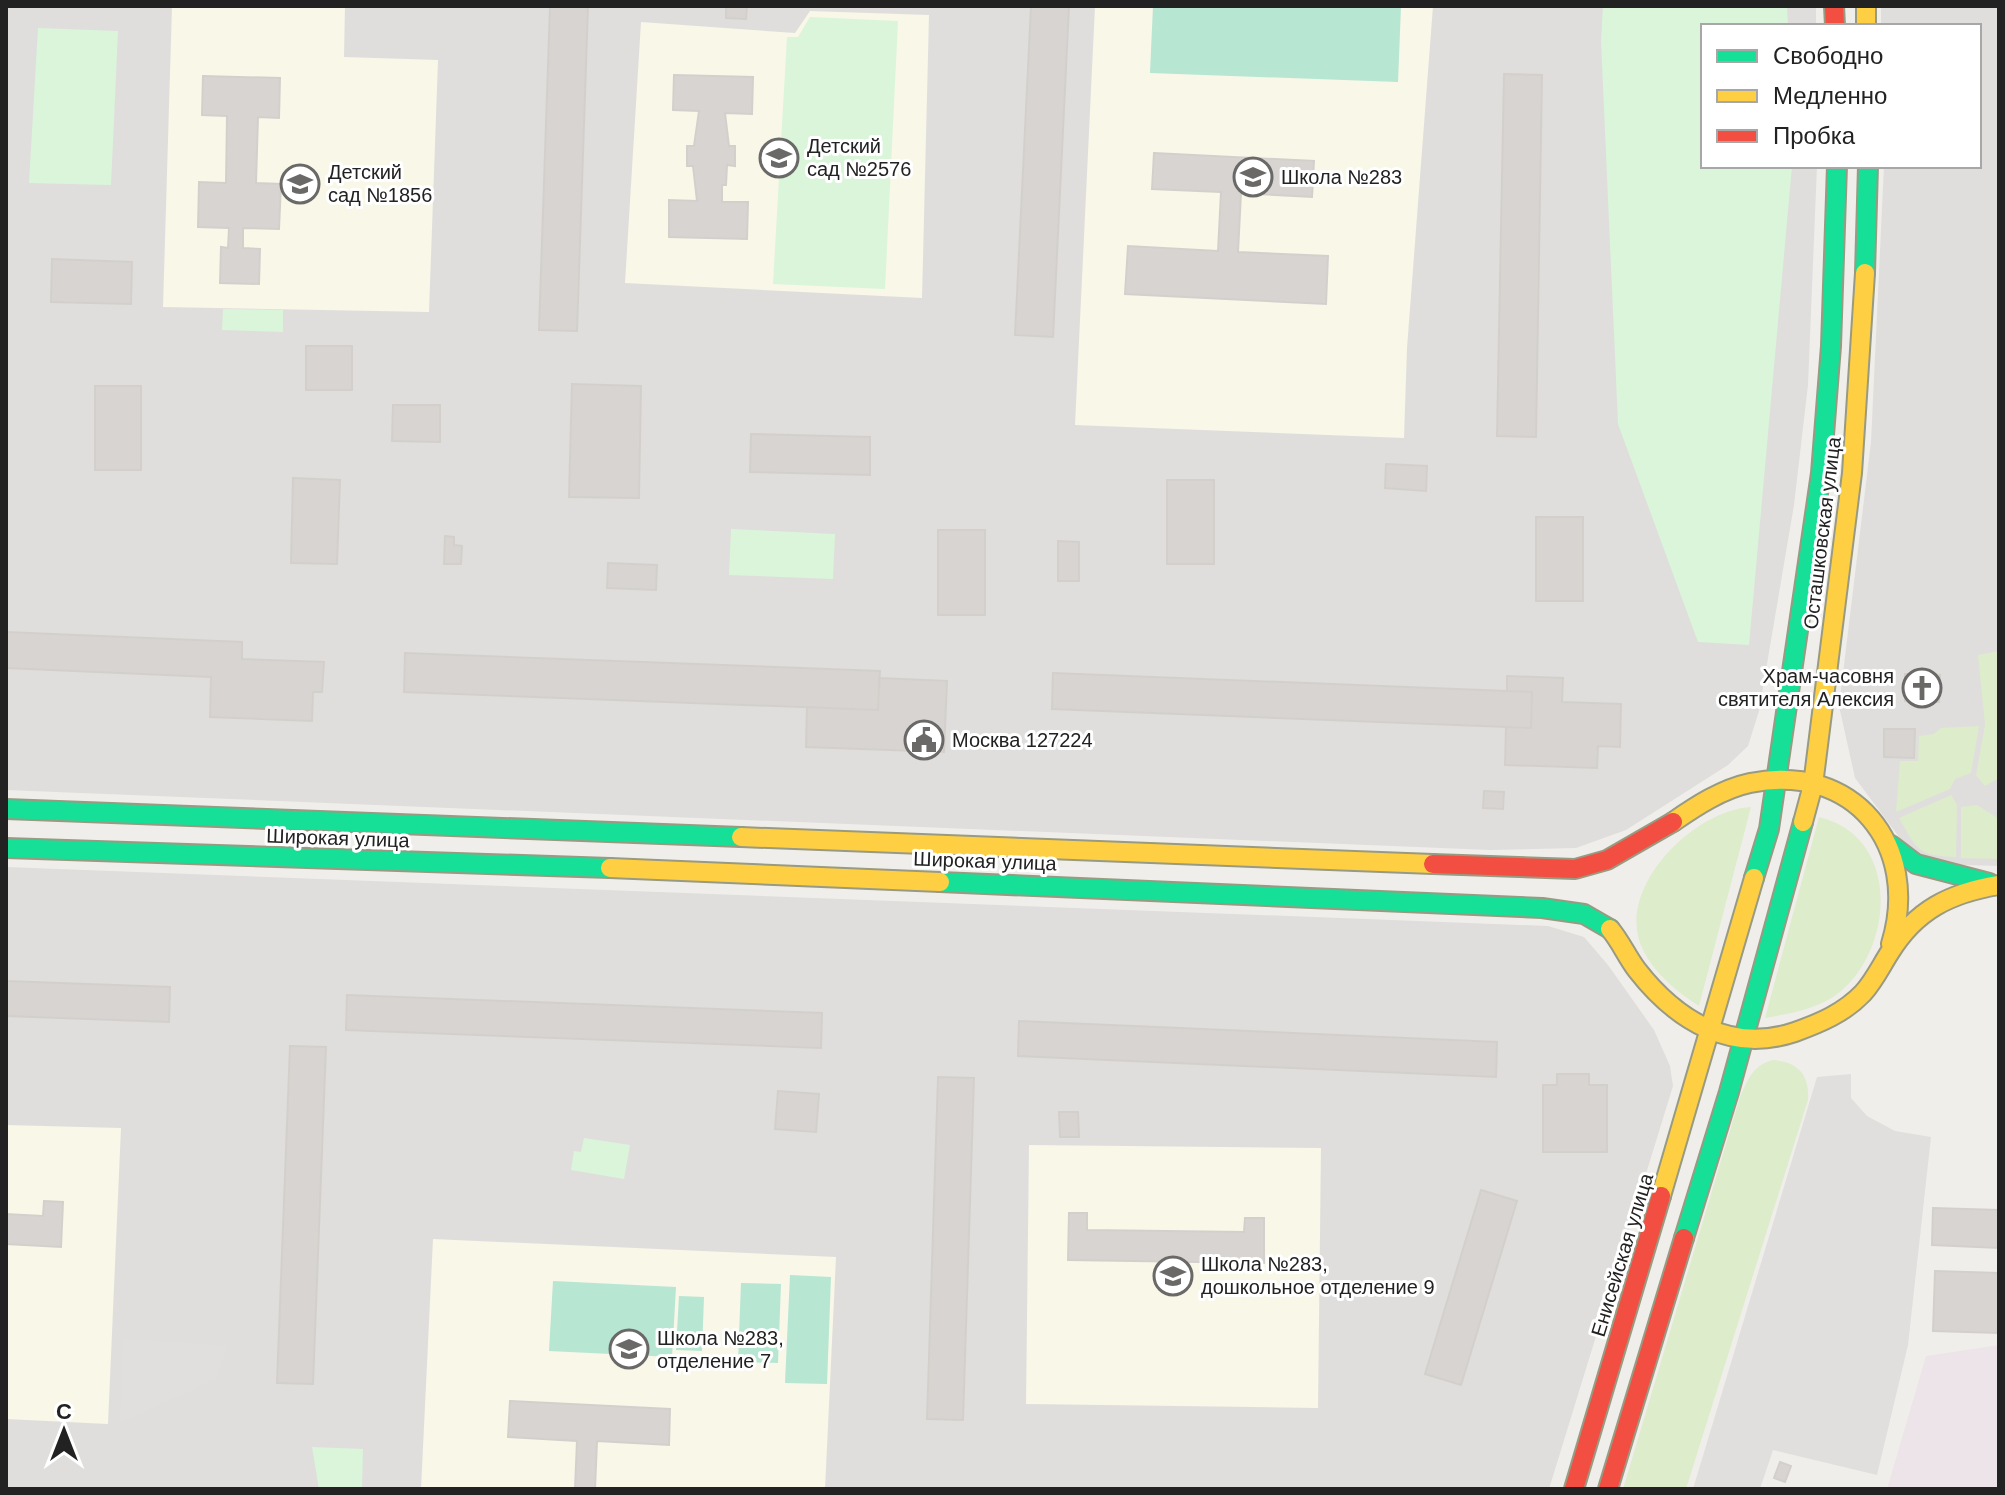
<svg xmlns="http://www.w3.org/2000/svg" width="2005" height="1495" viewBox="0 0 2005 1495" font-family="Helvetica,sans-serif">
	<rect width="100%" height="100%" fill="#f0eeeb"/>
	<path fill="#dfdedc" d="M6,6H1816V26H1703V166H1817L1808,385L1794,505L1759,711L1748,746L1728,765L1626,830L1576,848L1490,850L6,790Z
		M1881,6H1999V866L1931,864L1914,857L1855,778L1839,706L1871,442L1884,166H1979V26H1881Z
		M6,867L1548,926L1584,937L1608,965L1654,1030L1670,1066L1673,1086L1549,1489H6Z"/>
	<path fill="#ede4e9" d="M1999,1345V1489H1887L1926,1356Z"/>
	<path fill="#f8f7e8" d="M172,6H345L344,57L438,60L429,312L163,307Z
		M1095,6H1433L1407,348L1404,438L1075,425Z
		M810,11L929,15L922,298L625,283L641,22L795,33Z
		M6,1125L121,1128L108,1424L6,1419Z
		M1029,1145L1321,1148L1318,1408L1026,1404Z
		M433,1239L836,1257L825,1489H421Z"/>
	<path fill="#ddeccb" d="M1999,651V778L1985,786L1976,775L1985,725L1978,655Z
		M1979,726L1971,773L1955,779L1950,789L1896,812L1900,761H1918L1919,736L1934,734L1941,728Z
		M1951,795L1957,805L1956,857C1918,856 1917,850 1899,818Z
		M1977,805L1999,819V859L1961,858V807Z
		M1751,807L1699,1006C1677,992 1655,974 1643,950C1613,890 1693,810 1751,807Z
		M1819,817C1900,836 1895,946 1840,992C1819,1009 1792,1013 1765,1018Z
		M1773,1060C1798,1062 1810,1075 1808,1100L1686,1489H1623L1740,1097C1748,1079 1753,1065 1773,1060Z"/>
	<path fill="#daf5da" d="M1603,6H1787L1788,26H1703V166H1792L1749,645L1698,642L1618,424L1601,41Z
		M810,17L898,21L885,289L773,284L787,37H798Z
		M38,28L118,31L111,185L29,183Z
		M223,309L283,310V332L222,330Z
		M731,529L835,534L833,579L729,575Z
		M584,1138L630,1145L624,1179L571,1170L574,1151L581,1152Z
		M312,1447L363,1449L362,1489H319Z"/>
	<path fill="#b7e6d2" d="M1153,6H1401L1398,82L1150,73Z
		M790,1275L831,1277L827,1384L785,1383Z
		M553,1281L676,1287L672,1357L549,1351Z
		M741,1283L781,1284L778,1363L738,1362Z
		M679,1296L704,1297L702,1351L676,1350Z"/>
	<path fill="#e0dfde" d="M1851,1074V1098L1867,1116L1895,1131L1931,1137L1908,1345L1877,1475L1773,1450L1760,1489H1693L1817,1077Z
		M123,1339L228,1346L216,1379L120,1423Z"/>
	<path fill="#d7d4d2" stroke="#d3d0cc" stroke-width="2" d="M550,6H588L577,331L539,330Z
		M726,6H747L746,19L726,18Z
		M1031,6H1069L1053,337L1015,335Z
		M1504,74L1542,75L1536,437L1497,436Z
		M674,75L753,77L752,114L725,113L729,146H735V166L727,165L726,185H722V202H748L747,239L669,237V200L697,201L693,166H687V146H694L699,111L673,110Z
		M203,76L280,78L279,118L258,117L256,183L281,184L279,229L243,228V248L260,249L259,284L220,283L221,247L228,248L229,228L198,227L199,182L226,183L227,116L202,115Z
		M1154,153L1314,161L1312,197L1241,193L1238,252L1328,256L1326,304L1125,294L1128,246L1218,251L1221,192L1152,189Z
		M52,259L132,262L131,304L51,302Z
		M306,346H352V390H306Z
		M572,384L641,386L639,498L569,497Z
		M95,386H141V470H95Z
		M393,405H440V442L392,441Z
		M751,434L870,437V475L750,472Z
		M1386,464L1427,466L1426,491L1385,488Z
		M293,478L340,480L337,564L291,563Z
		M1167,480H1214V564H1167Z
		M1536,517H1583V601H1536Z
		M938,530H985V615H938Z
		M445,536L454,537V545L462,546L461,564H444Z
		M1058,541L1079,542V581H1058Z
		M608,563L657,565L656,590L607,588Z
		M6,632L242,642V659L324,662L322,692H313L312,721L210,717L211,677L6,668Z
		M405,653L880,671L878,710L404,692Z
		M1053,673L1532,692L1531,728L1052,709Z
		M1905,674L1940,675L1939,702L1905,701Z
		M1507,676L1563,678L1562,702L1621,704L1620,747L1598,746L1597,768L1505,765L1506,727L1531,728L1532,692L1507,691Z
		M879,678L947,681L944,752L806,747L807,707L878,710Z
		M1884,729H1915L1914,758L1884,757Z
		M1484,791L1504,792L1503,809L1483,808Z
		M6,981L170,987L169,1022L6,1016Z
		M347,995L822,1013L821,1048L346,1030Z
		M1019,1021L1497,1042L1496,1077L1018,1056Z
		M290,1046L326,1047L313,1384L277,1383Z
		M1557,1074H1589V1085H1607V1152H1543V1085H1557Z
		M938,1077L974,1078L963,1420L927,1419Z
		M778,1091L819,1094L816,1132L775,1129Z
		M1059,1112H1078L1079,1137H1060Z
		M1481,1190L1517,1201L1461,1385L1425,1374Z
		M44,1201L63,1202L61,1247L6,1244V1214L43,1216Z
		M1933,1208L1999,1210V1248L1932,1245Z
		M1069,1213H1087V1230L1244,1232L1245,1218H1264V1263L1068,1260Z
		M1935,1271L1999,1273V1333L1933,1331Z
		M510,1401L670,1409L669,1445L597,1441L595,1489H575L577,1441L508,1437Z
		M1780,1462L1791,1466L1785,1482L1774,1478Z"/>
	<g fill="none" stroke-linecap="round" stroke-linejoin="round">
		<g stroke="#999a82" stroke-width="22">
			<path id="fast" d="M1865,273L1868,166
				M6,809L741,837
				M1891,845L1916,864L1989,883
				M6,848L610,868
				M1754,878L1769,829L1821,473L1831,346L1837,166
				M940,882L1542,908L1584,914L1610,929
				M1684,1238L1729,1092L1803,822"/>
		</g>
		<g stroke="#999a82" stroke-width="22">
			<path id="slow" d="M1866,6V26
				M1673,822C1696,806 1722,789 1750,783C1854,762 1921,846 1891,944
				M1803,822L1813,785L1852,473L1865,273
				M741,837L1433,864
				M610,868L940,882
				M1610,929C1621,942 1627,957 1637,970C1676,1020 1730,1054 1795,1032C1820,1023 1844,1013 1863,993C1874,981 1881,966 1890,952C1916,910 1950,893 1999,885
				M1661,1196L1754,878"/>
		</g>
		<g stroke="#999a82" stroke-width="22">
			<path id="jam" d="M1834,6L1835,26
				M1433,864L1575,869L1607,860L1673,822
				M1574,1489L1661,1196
				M1608,1489L1684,1238"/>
		</g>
		<use href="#fast" stroke="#16e098" stroke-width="18"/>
		<use href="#slow" stroke="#ffcf43" stroke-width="18"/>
		<use href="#jam" stroke="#f24e42" stroke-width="18"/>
	</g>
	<defs>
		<g id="school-ring" transform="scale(2)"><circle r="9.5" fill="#fff" stroke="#6a6968" stroke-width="1.5"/><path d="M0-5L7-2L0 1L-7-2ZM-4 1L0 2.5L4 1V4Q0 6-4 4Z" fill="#6a6968"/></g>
		<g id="church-ring" transform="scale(2)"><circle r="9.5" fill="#fff" stroke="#6a6968" stroke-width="1.5"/><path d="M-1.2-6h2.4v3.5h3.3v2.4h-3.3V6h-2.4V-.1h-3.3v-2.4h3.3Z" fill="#6a6968"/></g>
		<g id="civic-ring" transform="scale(2)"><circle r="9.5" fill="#fff" stroke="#6a6968" stroke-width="1.5"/><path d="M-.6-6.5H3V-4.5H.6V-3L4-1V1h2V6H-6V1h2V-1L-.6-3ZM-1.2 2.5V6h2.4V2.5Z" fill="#6a6968"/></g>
	</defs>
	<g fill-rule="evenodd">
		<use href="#school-ring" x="779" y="158"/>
		<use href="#school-ring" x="1253" y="177"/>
		<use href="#school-ring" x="300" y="184"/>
		<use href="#church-ring" x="1922" y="688"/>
		<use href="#civic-ring" x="924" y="740"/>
		<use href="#school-ring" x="1173" y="1276"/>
		<use href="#school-ring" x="629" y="1349"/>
	</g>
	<g text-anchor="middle" stroke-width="6" stroke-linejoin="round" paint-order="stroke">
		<g font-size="20" fill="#222" stroke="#fff" text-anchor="start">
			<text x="807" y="153">Детский<tspan x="807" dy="23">сад №2576</tspan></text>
			<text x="328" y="179">Детский<tspan x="328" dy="23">сад №1856</tspan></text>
			<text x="1281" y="184">Школа №283</text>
			<text x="1894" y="683" text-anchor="end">Храм-часовня<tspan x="1894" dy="23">святителя Алексия</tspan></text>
			<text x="952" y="747">Москва 127224</text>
			<text x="1201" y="1271">Школа №283,<tspan x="1201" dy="23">дошкольное отделение 9</tspan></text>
			<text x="657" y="1345">Школа №283,<tspan x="657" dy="23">отделение 7</tspan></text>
		</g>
		<g font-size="20" fill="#222" stroke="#fff">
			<text transform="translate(1822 533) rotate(-83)" y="7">Осташковская улица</text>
			<text transform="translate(338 838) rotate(2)" y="7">Широкая улица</text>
			<text transform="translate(985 861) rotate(2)" y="7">Широкая улица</text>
			<text transform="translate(1622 1255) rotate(-73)" y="7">Енисейская улица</text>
		</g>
	</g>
	<rect width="2005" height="1495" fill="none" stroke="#222222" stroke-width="16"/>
	<rect x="1701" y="24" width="280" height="144" fill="#ffffff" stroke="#a7a7a7" stroke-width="2"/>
	<rect x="1717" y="50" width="40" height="12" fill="#16e098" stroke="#a7a7a7" stroke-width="2"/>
	<text x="1773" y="64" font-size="24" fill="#222222">Свободно</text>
	<rect x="1717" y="90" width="40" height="12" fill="#ffcf43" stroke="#a7a7a7" stroke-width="2"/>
	<text x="1773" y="104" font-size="24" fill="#222222">Медленно</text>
	<rect x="1717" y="130" width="40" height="12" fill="#f24e42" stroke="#a7a7a7" stroke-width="2"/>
	<text x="1773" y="144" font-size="24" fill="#222222">Пробка</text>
	<g transform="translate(64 1431)" stroke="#ffffff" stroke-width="6" paint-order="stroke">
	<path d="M0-6L14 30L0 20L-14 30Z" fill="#222222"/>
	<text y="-12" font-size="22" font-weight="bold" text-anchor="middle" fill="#222222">С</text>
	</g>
</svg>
